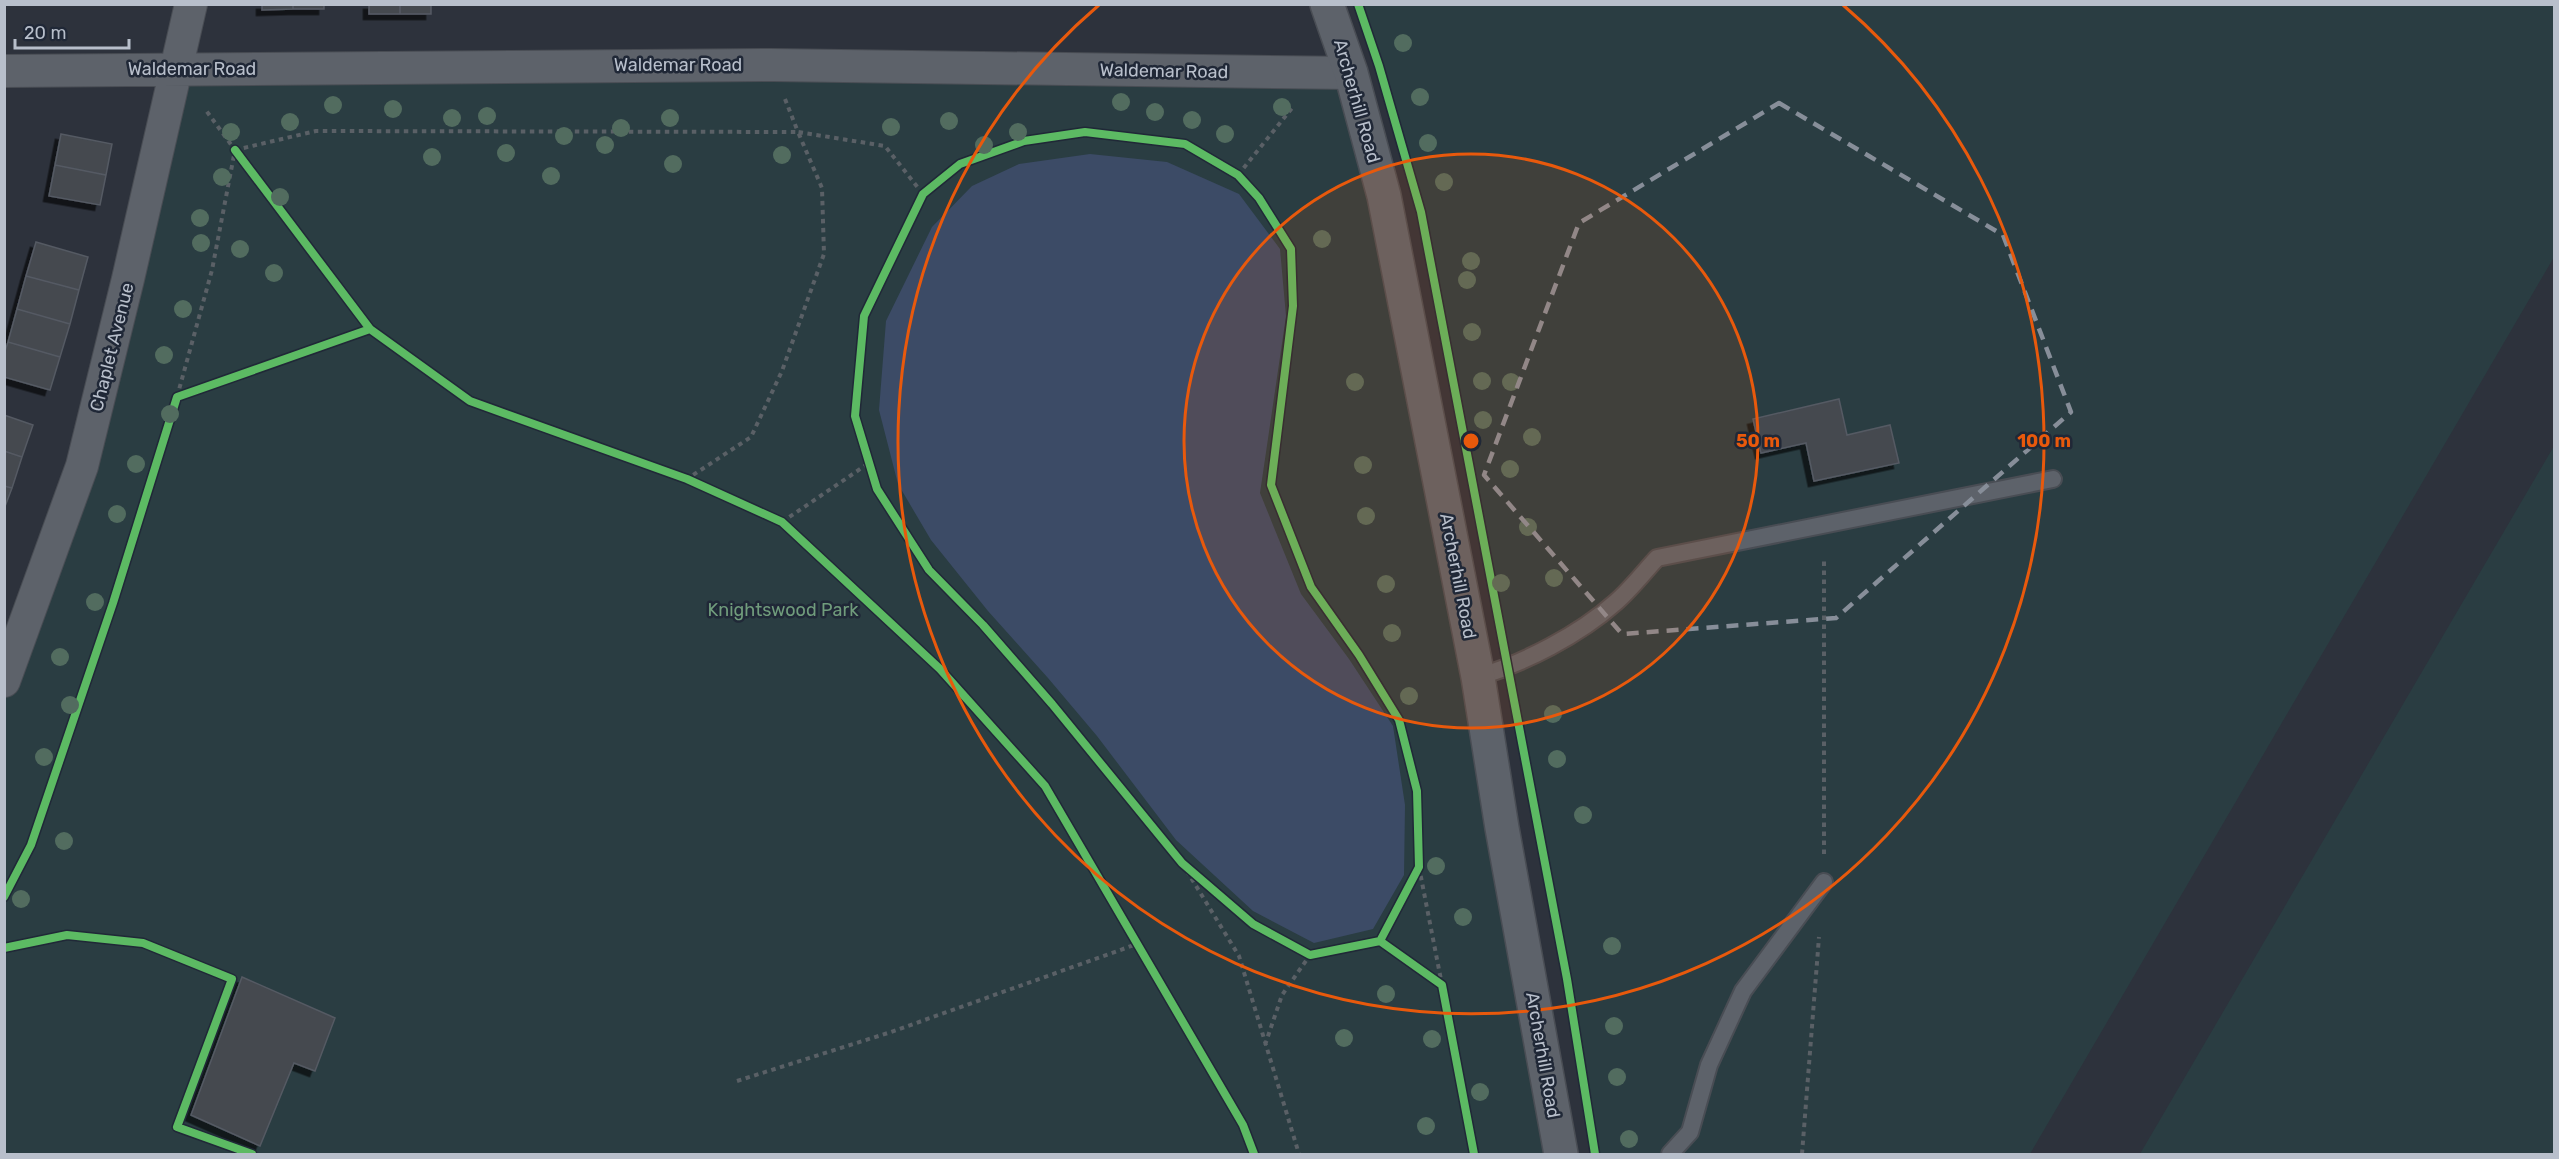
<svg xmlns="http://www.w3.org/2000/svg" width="2559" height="1159" viewBox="0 0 2559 1159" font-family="Rubik,sans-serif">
	<defs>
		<filter id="shadow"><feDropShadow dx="-5.5" dy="5.5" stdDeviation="0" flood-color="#0009"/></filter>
	</defs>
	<rect width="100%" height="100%" fill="#2d323c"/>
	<path fill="#2a3d42" d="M1361,5H2554V257L2030,1154H1595L1507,651L1417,193L1385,75Z
		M176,69L1351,73L1561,1154H5V681L82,466Z
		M2554,446V1154H2140Z"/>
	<path fill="#3c4b66" d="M1090,154L1167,162L1239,194L1280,249L1286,316L1260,493L1301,594L1349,659L1393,726L1405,805L1404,875L1373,929L1314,943L1253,911L1176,840L1097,736L1048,678L988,611L931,540L898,484L879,410L886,321L932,227L972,186L1019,164Z"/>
	<path fill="#444950" stroke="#555a63" stroke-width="1.5" filter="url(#shadow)" d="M262,4H293V9L262,10Z
		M293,4H324V9H293Z
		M369,4H400V14H369Z
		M400,4H431V14H400Z
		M61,134L112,144L106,175L55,165Z
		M55,165L106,175L100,205L49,196Z
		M36,242L88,257L79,290L26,276Z
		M26,276L79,290L70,324L17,309Z
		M17,309L70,324L60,357L8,342Z
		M8,342L60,357L50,390L4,377V354Z
		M1839,399L1847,435L1890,425L1899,463L1814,481L1806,443L1761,453L1753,419Z
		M4,415L33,425L22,457L4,451Z
		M4,451L22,457L12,488L4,486Z
		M4,486L12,488L4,509Z
		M242,977L335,1018L315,1071L294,1063L260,1146L191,1115Z"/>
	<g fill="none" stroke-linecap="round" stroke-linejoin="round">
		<g stroke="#494d54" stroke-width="20">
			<path id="service" d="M1478,677C1524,663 1579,635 1616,602C1631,589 1644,572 1657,558L2053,479
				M1670,1154L1690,1132L1709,1065L1743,991L1824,882"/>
		</g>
		<g stroke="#494d54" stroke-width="34">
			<path id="minor" d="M4,71L772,65L1351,73
				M4,681L82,466L128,279L191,4"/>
		</g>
		<g stroke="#494d54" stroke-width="36">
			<path id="tertiary" d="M1327,4L1351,73L1384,196L1478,677L1502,828L1561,1154"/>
		</g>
		<path stroke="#5a6066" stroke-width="4" stroke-dasharray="4.5 4.5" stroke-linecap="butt" d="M785,99L798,132L885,146L923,194
			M235,150L316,131L798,132L822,188L824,254L782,371L751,437L687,479
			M1238,175L1292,108
			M177,397L212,270L235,150L205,109
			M782,522L869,463
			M1824,854V561
			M1182,863L1239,956L1299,1154
			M1419,867L1442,985
			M1265,1045L1282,995L1310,955
			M737,1081L891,1032L1137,944
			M1802,1154L1819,937"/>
		<use href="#service" stroke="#5d626a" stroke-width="16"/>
		<use href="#minor" stroke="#5d626a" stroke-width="32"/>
		<use href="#tertiary" stroke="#5d626a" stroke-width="33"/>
		<g stroke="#202837" stroke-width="11">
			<path id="cycleway" d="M1358,4L1379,66L1421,212L1567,979L1595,1154
				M1085,132L1185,144L1238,175L1259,198L1291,249L1293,306L1271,485L1311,587L1359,655L1399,720L1417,791L1419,867L1380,941L1310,955L1253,924L1182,863L1052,704L983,625L929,570L877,489L855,416L864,316L923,194L960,164L1024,141Z
				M235,150L370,329
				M4,897L31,845L113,603L177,397L370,329L470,401L687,479L782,522L940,669L1045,786L1243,1125L1254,1154
				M1380,941L1442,985L1474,1154
				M4,948L67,935L143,943L232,979L177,1127L252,1154"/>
		</g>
		<use href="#cycleway" stroke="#5cba63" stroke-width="8"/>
	</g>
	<g fill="#526c5f">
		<circle cx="1403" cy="43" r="9"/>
		<circle cx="1420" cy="97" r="9"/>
		<circle cx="1121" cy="102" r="9"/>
		<circle cx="333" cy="105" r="9"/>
		<circle cx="1282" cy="107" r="9"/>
		<circle cx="393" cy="109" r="9"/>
		<circle cx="1155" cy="112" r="9"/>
		<circle cx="487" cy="116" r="9"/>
		<circle cx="452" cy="118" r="9"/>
		<circle cx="670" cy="118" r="9"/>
		<circle cx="1192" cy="120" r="9"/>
		<circle cx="949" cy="121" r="9"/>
		<circle cx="290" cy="122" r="9"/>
		<circle cx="891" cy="127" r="9"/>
		<circle cx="621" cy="128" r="9"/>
		<circle cx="231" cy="132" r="9"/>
		<circle cx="1018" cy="132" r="9"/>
		<circle cx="1225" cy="134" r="9"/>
		<circle cx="564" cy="136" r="9"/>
		<circle cx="1428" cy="143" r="9"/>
		<circle cx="605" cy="145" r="9"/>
		<circle cx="984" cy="145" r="9"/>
		<circle cx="506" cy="153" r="9"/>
		<circle cx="782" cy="155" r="9"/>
		<circle cx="432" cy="157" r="9"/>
		<circle cx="673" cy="164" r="9"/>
		<circle cx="551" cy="176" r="9"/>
		<circle cx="222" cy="177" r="9"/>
		<circle cx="1444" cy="182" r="9"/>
		<circle cx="280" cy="197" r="9"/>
		<circle cx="200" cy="218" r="9"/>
		<circle cx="1322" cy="239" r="9"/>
		<circle cx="201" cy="243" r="9"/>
		<circle cx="240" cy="249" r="9"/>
		<circle cx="1471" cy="261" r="9"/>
		<circle cx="274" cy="273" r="9"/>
		<circle cx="1467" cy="280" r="9"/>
		<circle cx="183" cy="309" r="9"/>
		<circle cx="1472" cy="332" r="9"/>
		<circle cx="164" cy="355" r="9"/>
		<circle cx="1482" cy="381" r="9"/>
		<circle cx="1355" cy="382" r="9"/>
		<circle cx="1511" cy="382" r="9"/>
		<circle cx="170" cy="414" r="9"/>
		<circle cx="1483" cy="420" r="9"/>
		<circle cx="1532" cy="437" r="9"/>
		<circle cx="136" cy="464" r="9"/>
		<circle cx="1363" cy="465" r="9"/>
		<circle cx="1510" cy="469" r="9"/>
		<circle cx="117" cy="514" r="9"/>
		<circle cx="1366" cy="516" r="9"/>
		<circle cx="1528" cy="527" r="9"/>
		<circle cx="1554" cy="578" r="9"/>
		<circle cx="1501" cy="583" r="9"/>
		<circle cx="1386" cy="584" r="9"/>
		<circle cx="95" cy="602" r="9"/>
		<circle cx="1392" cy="633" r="9"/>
		<circle cx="60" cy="657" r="9"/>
		<circle cx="1409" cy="696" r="9"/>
		<circle cx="70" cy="705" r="9"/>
		<circle cx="1553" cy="714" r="9"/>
		<circle cx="44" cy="757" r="9"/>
		<circle cx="1557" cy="759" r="9"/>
		<circle cx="1583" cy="815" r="9"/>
		<circle cx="64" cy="841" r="9"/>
		<circle cx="1436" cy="866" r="9"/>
		<circle cx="21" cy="899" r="9"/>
		<circle cx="1463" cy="917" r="9"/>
		<circle cx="1612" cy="946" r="9"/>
		<circle cx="1386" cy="994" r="9"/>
		<circle cx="1614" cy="1026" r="9"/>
		<circle cx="1344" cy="1038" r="9"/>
		<circle cx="1432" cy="1039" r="9"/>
		<circle cx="1617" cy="1077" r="9"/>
		<circle cx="1480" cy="1092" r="9"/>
		<circle cx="1426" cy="1126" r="9"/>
		<circle cx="1629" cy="1139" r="9"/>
	</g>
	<path fill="none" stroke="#878e99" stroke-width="4.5" stroke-dasharray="12 8" stroke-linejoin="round" d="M1779,103L2003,235L2071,412L1836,618L1622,634L1484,475L1579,223Z"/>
	<circle cx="1471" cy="441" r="287" fill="#e8590c" fill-opacity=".12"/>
	<g fill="none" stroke="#e8590c" stroke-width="3">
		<circle cx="1471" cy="441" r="287"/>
		<path d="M1843 5A573 573 0 1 1 1099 5"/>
	</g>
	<g text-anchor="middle" stroke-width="5" stroke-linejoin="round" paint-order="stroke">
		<g font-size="18" fill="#b8bfcb" stroke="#202837">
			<text x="678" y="71">Waldemar Road</text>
			<text x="192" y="75">Waldemar Road</text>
			<text transform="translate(1164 71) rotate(1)" y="6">Waldemar Road</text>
			<text transform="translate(1357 101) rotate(74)" y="6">Archerhill Road</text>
			<text transform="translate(112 347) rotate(-76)" y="6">Chaplet Avenue</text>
			<text transform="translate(1458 576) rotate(79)" y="6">Archerhill Road</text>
			<text transform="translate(1543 1055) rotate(80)" y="6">Archerhill Road</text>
		</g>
		<g font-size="18" fill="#709c7c" stroke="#202837">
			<text x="783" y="616">Knightswood Park</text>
		</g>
	</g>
	<circle cx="1471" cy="441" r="9" fill="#e8590c" stroke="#202837" stroke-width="3"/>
	<g font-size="18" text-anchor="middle" font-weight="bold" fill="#e8590c" stroke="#202837" stroke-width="5" stroke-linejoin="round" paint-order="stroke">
		<text x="1758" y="447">50 m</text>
		<text x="2044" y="447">100 m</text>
	</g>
	<rect width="2559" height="1159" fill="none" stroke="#b8bfcb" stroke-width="12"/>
	<path d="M15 39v9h114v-9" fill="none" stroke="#b8bfcb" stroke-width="3"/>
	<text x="24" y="39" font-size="18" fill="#b8bfcb" stroke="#202837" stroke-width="4.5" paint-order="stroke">20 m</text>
</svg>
